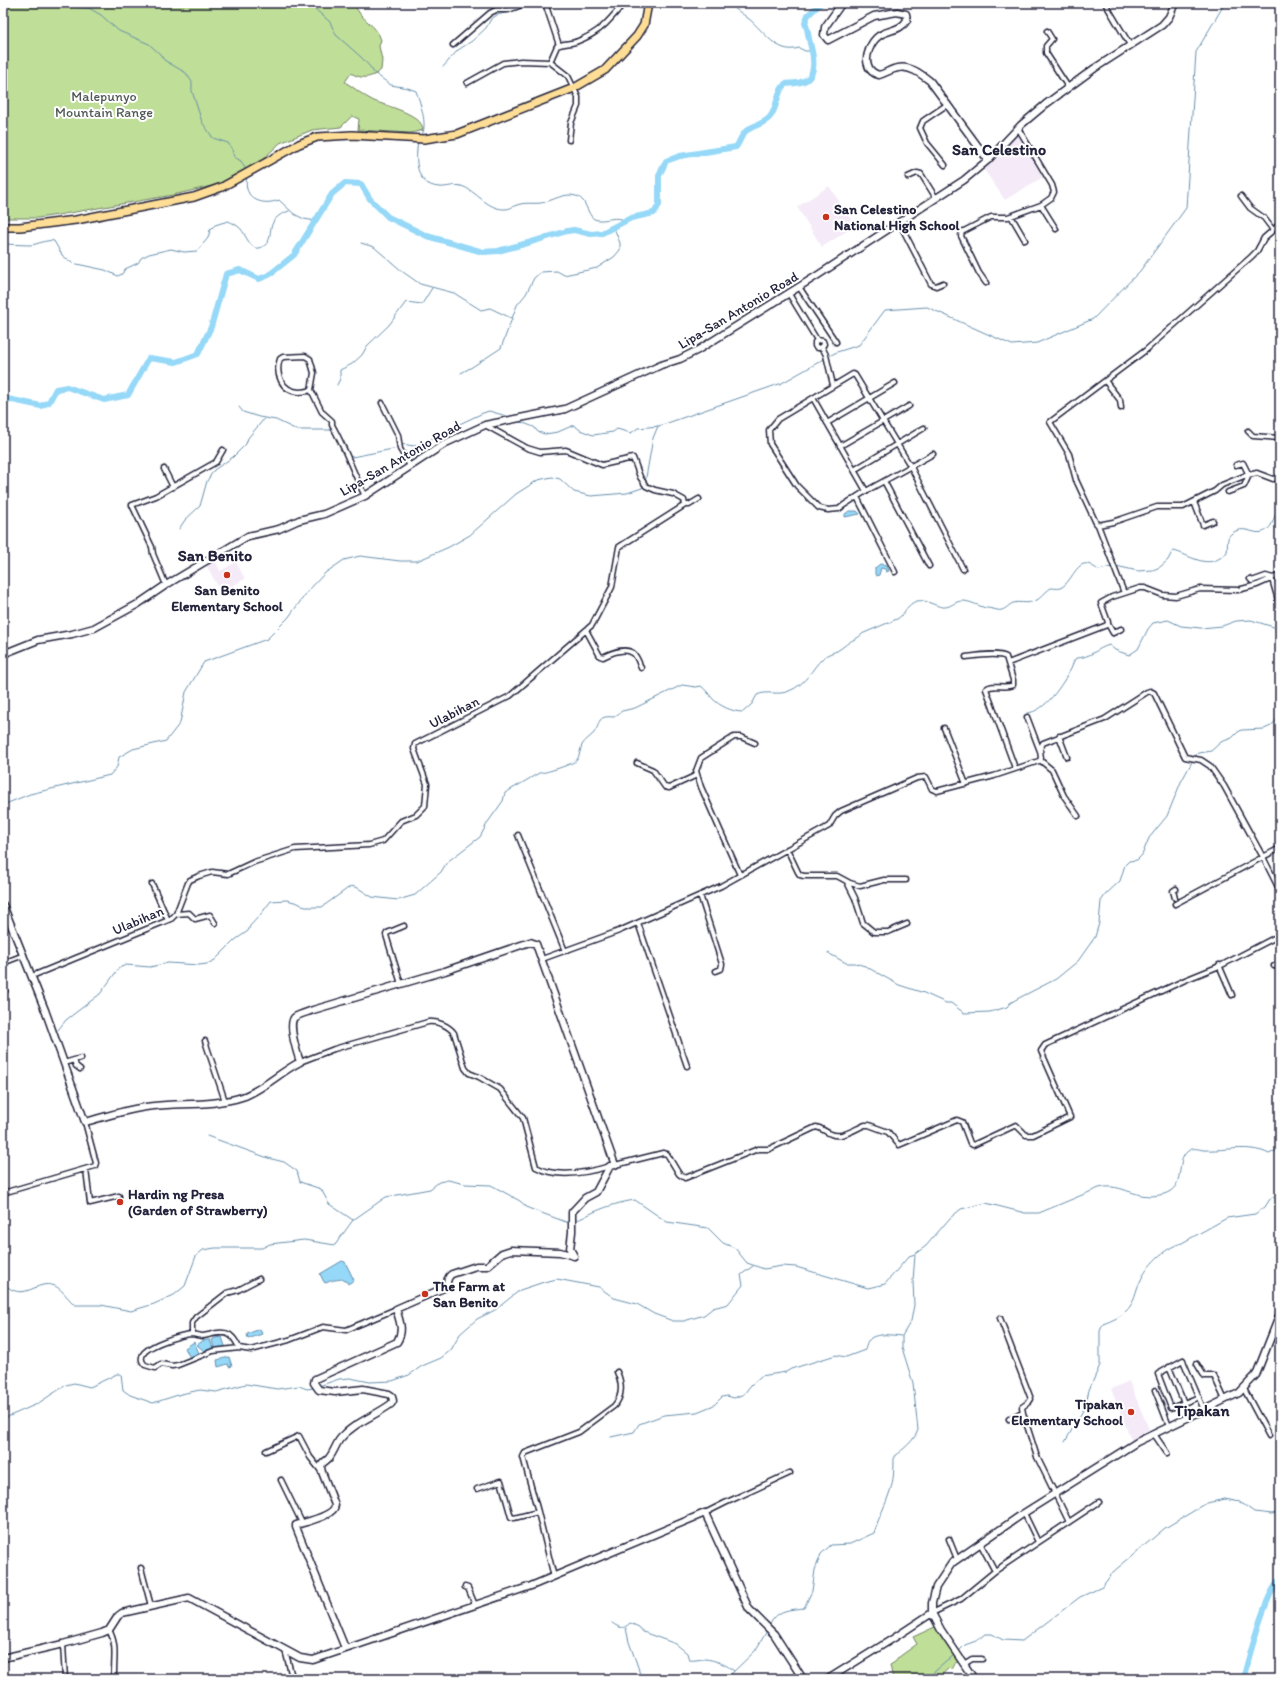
<svg xmlns="http://www.w3.org/2000/svg" width="1283" height="1682" viewBox="0 0 1283 1682" font-family="Itim,sans-serif">
	<rect width="100%" height="100%" fill="#fff"/>
	<filter id="ink" filterUnits="userSpaceOnUse"><feTurbulence type="fractalNoise" baseFrequency=".025" numOctaves="2"/><feDisplacementMap in="SourceGraphic" scale="8" xChannelSelector="R" yChannelSelector="G"/><feConvolveMatrix kernelMatrix="1 2 1 2 8 2 1 2 1" color-interpolation-filters="sRGB"/></filter>
	<g filter="url(#ink)">
		<path fill="#f5ebf8" d="M1017,133L1043,177L1005,200L982,167Z
			M829,186L855,226L822,247L797,207Z
			M214,558L220,571L236,562L245,579L221,592L205,563Z
			M1129,1381L1151,1434L1132,1442L1111,1389Z"/>
		<path fill="#bfde97" stroke="#708069" d="M3,3H354C361,22 376,23 381,40L379,46L382,60L381,70C372,78 362,80 351,73L345,82C355,88 363,96 374,101C386,106 423,114 423,130L411,133L358,130L359,119L352,116L341,127L312,130L280,143L260,162L216,185L173,195L58,215L38,218H3Z
			M939,1625L961,1660L954,1664L951,1670L949,1668L937,1679H893L890,1665L895,1662L899,1657L917,1644L913,1637Z"/>
		<path fill="#95d8f7" stroke="#678fac" d="M849,511H857L860,514L845,517V514Z
			M880,564L887,565L889,571L886,572L885,569L881,568L879,575L876,576L875,574V568Z
			M342,1261L345,1262L354,1280L348,1284L347,1282L342,1279C336,1280 331,1280 326,1283L324,1282L320,1274Z
			M260,1329L262,1334L248,1339L247,1334Z
			M222,1337L225,1346L223,1348H214L212,1340L215,1338Z
			M204,1340H210L213,1349L204,1351L197,1345Z
			M194,1342L199,1353L190,1358L185,1348Z
			M229,1357L232,1366L229,1367L228,1364L218,1367L217,1360Z"/>
		<g fill="none" stroke-linecap="round" stroke-linejoin="round">
			<path stroke="#678fac" stroke-width="1" d="M56,3C65,4 82,9 89,8L101,15L113,26L119,31L149,44L160,54L164,60L186,73L192,82V91L202,122L213,138L228,143L232,149L234,157L241,161L246,170
				M305,3L314,8L330,22L336,35L361,57L371,68L374,73L391,85L408,88L416,91C420,102 428,125 422,135
				M729,3C735,10 742,13 749,19C764,31 777,55 799,48L805,51H812
				M443,67L458,50L472,41L486,28L491,19L497,15L517,10L532,3
				M418,141C415,160 415,185 439,187C447,188 456,183 464,187C478,193 488,210 506,209C510,209 513,206 517,205C525,202 533,204 541,203C553,201 564,192 576,196C587,199 586,213 594,219C605,223 616,214 626,221
				M247,177C242,198 261,207 279,200L294,214L304,219L316,221
				M361,243L374,247L403,272L420,284L454,293L481,310L490,308L511,318
				M3,244C11,244 20,245 29,245C37,245 46,239 54,241L62,255L72,263L105,270L118,276L122,274L125,269L138,263L141,258L149,254L171,249L184,252L197,251L208,238L210,230L215,225L228,221C233,223 237,225 241,229C246,235 251,253 262,247C278,240 260,220 289,211
				M829,356L837,352L859,345L885,310L927,307L1012,345L1037,343L1093,319L1140,271L1186,208L1196,52L1225,3
				M461,373L472,367L501,348L517,305L526,294L534,278L541,272L557,271L564,275L597,268L614,257L620,250V243L614,228
				M337,385L340,379V370L352,364L362,355L367,346L389,325L406,302L422,304L432,288
				M239,407L243,412L259,417L276,420L297,430H333
				M518,421L534,427L538,432L545,434L558,432L574,425L580,430L593,435L613,432L617,429L631,433L638,428L659,426L782,383L826,358
				M401,444L414,446L424,443L451,428L483,413L489,411L510,417
				M349,456L352,457L398,448
				M645,483L653,438L658,426
				M179,529L185,520L200,506L207,481L214,470L233,457L246,444L248,438L264,419
				M1116,566L1138,571L1153,570L1160,567L1168,560L1172,552L1174,551C1189,555 1205,568 1220,558C1223,556 1225,555 1227,552C1228,547 1226,537 1231,534C1245,523 1254,537 1265,531C1275,526 1272,515 1280,509
				M1027,713C1046,712 1062,684 1071,669C1073,665 1073,661 1076,658C1090,658 1096,649 1109,645L1115,650L1129,655L1138,649L1148,629L1153,623L1168,620L1181,626L1201,628L1222,626L1236,621L1251,620L1280,629
				M1194,757L1198,753L1211,751L1221,742L1232,738L1238,732L1242,730L1264,729L1271,726L1280,716
				M3,805L30,794L110,775L117,767L119,757L133,749L166,741L180,723L186,692L204,662L267,639L288,618L308,591L325,573L344,560L360,556L400,561H417L449,547L470,535L516,494L538,480L552,477L560,479L574,492L591,496L627,493L642,488L643,486
				M828,953L846,963H855L865,966L899,985L924,993L946,1003H951L964,1013L990,1012L1007,1007L1010,1003L1017,999L1056,979L1078,961L1095,937L1099,923L1101,901L1106,894L1120,881L1125,865L1129,861L1137,860L1142,855L1149,838L1167,816L1181,782L1193,760
				M58,1030L66,1020L100,994L119,968L126,965L150,967L168,963L199,965L207,964L215,960L235,940L248,931L250,926L261,914L271,901L287,900L298,903L305,907H322L351,886L358,888L372,897L398,900L415,895L441,872L447,862L480,837L488,822L503,801L505,793L539,773C546,773 573,764 577,760C580,755 580,750 582,745C585,740 589,738 593,734C602,724 595,715 614,717L622,711L635,708L682,685L696,687L701,686C706,690 708,693 712,698C719,706 733,712 743,712L752,704L757,695C767,690 778,696 789,691C807,684 811,669 823,658C827,654 832,653 837,651C844,647 849,641 857,638C860,637 861,634 864,633C875,628 886,624 897,619C905,615 906,604 917,601C926,599 934,606 943,607C950,608 955,601 962,601C971,601 978,606 986,608C990,608 993,609 997,610C1004,612 1008,605 1013,603C1019,601 1026,604 1031,602C1040,601 1044,592 1051,588C1054,588 1057,589 1060,588C1071,584 1076,561 1088,564C1092,565 1096,569 1099,570L1111,567
				M207,1136L268,1158L284,1162L297,1171L300,1182L321,1189L329,1204L353,1220
				M574,1221C582,1219 587,1215 594,1212C608,1206 621,1202 635,1200L667,1222L708,1228L723,1243L735,1248L747,1263L764,1269L782,1266L796,1267L868,1288L885,1284L909,1256L915,1254L926,1246L950,1218L961,1209L986,1203L1025,1213H1039L1099,1188C1124,1182 1135,1202 1164,1194C1187,1187 1174,1162 1188,1151C1193,1147 1198,1149 1203,1150C1220,1151 1235,1147 1252,1149C1258,1150 1264,1151 1269,1154L1280,1149
				M3,1283C25,1305 36,1278 55,1286C63,1290 68,1299 75,1305H101L131,1311L154,1304L174,1295L185,1286L196,1256L203,1250L215,1248H262L270,1244L304,1240L335,1245L353,1220L386,1197L430,1189L439,1182L448,1180L465,1184L491,1185L520,1201L528,1208L566,1222H569
				M319,1386L339,1379L350,1378L370,1382L392,1381L409,1375L422,1366L441,1358L451,1350L460,1334L477,1319L495,1310L520,1290L544,1282L557,1279L599,1287L614,1298L637,1304L654,1314L673,1321H684L704,1315L713,1308L728,1304L743,1285L741,1275L753,1266
				M3,1419L37,1404L66,1385L74,1383L90,1387L117,1374H121L123,1390L130,1395L153,1403L181,1394L200,1390L216,1392L246,1384L277,1389L299,1386L307,1389L314,1388
				M611,1437L634,1432L639,1424L664,1415L697,1412L714,1405L722,1397L727,1396L734,1398L744,1394L751,1385L761,1376L786,1372L791,1369L836,1355L846,1357L865,1350C866,1346 868,1340 871,1338C878,1333 893,1335 901,1336
				M1065,1442L1085,1407L1089,1390L1100,1365V1331L1103,1324C1111,1321 1121,1317 1127,1310C1135,1302 1135,1291 1140,1282C1147,1265 1164,1248 1182,1243L1227,1218L1255,1214L1265,1207L1270,1199L1280,1192
				M612,1623C620,1628 623,1630 630,1623L639,1627L643,1632L676,1644L687,1653L689,1660C695,1661 699,1659 705,1659C715,1660 726,1664 734,1671
				M769,1626C777,1610 786,1610 804,1608L812,1591L815,1570L821,1554L831,1545L850,1544L874,1533C878,1518 886,1505 890,1491C894,1480 894,1468 894,1456C904,1449 914,1441 918,1430L913,1383L902,1348V1336L911,1321L914,1305L913,1281L915,1255
				M626,1628L629,1642L638,1667L641,1679
				M958,1652L965,1645L976,1641L985,1634H992L1003,1640L1022,1641L1080,1597L1102,1587L1113,1572L1165,1528L1207,1503L1225,1499L1240,1502L1254,1512L1272,1514L1280,1512
				M726,1679L755,1651L767,1631
				M926,1679L954,1655"/>
			<path stroke="#95d8f7" stroke-width="6" d="M3,398L41,406L49,402L56,389L67,387L104,400L128,395L149,358L176,362L198,354L211,327L226,274L240,270L259,279L269,275L294,255L332,194L345,183L361,184L370,199L388,217L427,236L483,252L498,251L528,243L567,231L574,230L591,234L602,233L631,218L654,213L659,205V176L666,161L680,156L736,147C740,142 741,135 746,131C753,125 763,125 770,117C778,107 776,93 785,84C790,83 796,84 801,82C817,78 814,59 811,47C808,38 809,32 805,23L808,15L821,3
				M1243,1679C1249,1658 1265,1593 1280,1580"/>
			<g stroke="#22223b" stroke-width="7">
				<path id="street" d="M545,3L559,45
					M632,3L640,5L646,3
					M1105,3L1130,45
					M1047,31L1052,39L1046,46V53L1068,87
					M453,45L490,13L496,10H508L527,3
					M550,62L568,76L578,97V106L571,123L569,140
					M467,83L503,63L521,61L550,62L557,46C564,43 572,44 578,41C601,32 609,21 624,3
					M945,165L927,143L920,128L923,121L948,104
					M908,177L917,173L921,174L936,198
					M1241,196L1250,208L1264,218L1273,230
					M1041,205L1056,229
					M1011,216L1025,240
					M899,222L931,284L936,286L943,283
					M986,283L979,273L961,236L962,232L991,217H1008L1041,205L1051,198L1054,192L1052,185L1018,128
					M799,287L836,342
					M789,294L817,340L823,341L824,344L822,347L818,348L815,346V342L817,340
					M822,347L826,355L833,385
					M1106,382L1120,400L1121,408
					M311,390C308,391 303,392 299,392C281,391 275,373 280,359L283,357L305,356L310,359L314,373L311,390L322,412L332,421V425C345,448 353,472 365,496
					M813,398L866,491
					M382,403L398,435L400,449L410,466
					M827,423L895,383
					M1248,431L1253,436L1280,438
					M840,446L909,406
					M933,454L866,491L844,505L839,509L828,510L819,508L797,486L770,444L769,430L778,419L853,374L855,375L911,467L963,569
					M164,469L173,487
					M854,470L924,428
					M884,481L929,566
					M1228,492L1244,486L1249,475L1243,463L1236,465
					M857,497L895,572
					M1194,502L1203,525L1213,521
					M685,505H689L699,499
					M1098,525L1113,522L1157,507H1183L1215,491L1222,485L1244,476L1257,473L1273,479L1280,477
					M1250,579L1252,581L1266,576L1273,578
					M1272,579L1280,607
					M166,585L153,554L152,547L132,505L156,496L216,462L223,450
					M1124,593L1098,525L1096,523L1076,480L1069,454L1050,422L1146,350L1251,257L1257,251L1264,238L1280,224
					M1108,624L1113,633L1121,629
					M586,630L600,656L603,657C611,653 624,647 633,653C637,656 639,663 641,668
					M966,657C975,656 998,652 1006,657L1013,680V685C1004,689 993,683 986,689L1015,768
					M1008,663L1107,625L1108,622L1101,603L1112,597L1140,588H1145L1163,595L1176,596L1200,589L1238,590L1257,585L1280,575
					M1027,717L1040,751
					M944,728L966,784
					M1059,736L1067,757
					M1040,760L1052,770L1064,796L1078,816
					M637,763L653,770L665,787L669,788L697,775
					M518,835L565,951
					M787,849L798,872L800,875L804,876H837L850,883L860,886L884,880H906
					M740,875L701,787L696,771L701,758L734,737H741L755,743
					M847,882L855,898L863,923L874,932H888L907,924
					M152,884L168,920
					M700,895L722,964L721,969L716,971
					M1175,898L1173,891L1176,889
					M1175,904L1280,848
					M176,914L189,913L195,919L210,915L215,923
					M638,923L687,1066
					M542,959L619,931L721,886L829,826L835,816L841,811L917,778L926,777L932,789L937,791L994,776L1039,761L1041,759L1040,749L1043,743L1105,719L1147,692L1150,691L1154,693L1185,757L1201,760L1210,766L1224,786L1263,857L1280,891
					M3,963L24,955
					M1219,965L1232,995
					M1274,966L1280,963
					M32,976L171,919L176,914L188,883L190,880L199,876L212,872L228,874L254,862L295,849L369,845L383,841L401,821L416,815L425,806L427,784L414,749L415,744L510,696L592,625L612,587L619,547L685,505L684,500L673,494L655,490L646,486L640,477L633,458L602,465L566,450L540,452L527,448L485,425
					M401,984L386,935L387,933L404,926
					M3,988L5,991
					M205,1041L225,1101
					M74,1060L81,1058
					M300,1062L334,1049L428,1022C438,1021 449,1026 454,1033L465,1068L469,1073L479,1077L500,1089L523,1118L536,1167C558,1179 587,1173 610,1166
					M64,1063L74,1060L76,1066L80,1069
					M615,1165L663,1153L667,1154L679,1174L685,1178L758,1149H769L816,1127C822,1128 825,1132 831,1134C841,1139 855,1129 865,1125H869L888,1132L899,1145L957,1120L962,1122L970,1143L973,1145L1016,1125L1026,1135H1033L1070,1117L1041,1051L1045,1045L1185,980L1222,965L1280,935
					M86,1169L90,1203L119,1196
					M3,1193L95,1166L96,1163L85,1122
					M1000,1318L1031,1399L1029,1402L1022,1407L1023,1413
					M192,1334V1323L196,1317L227,1293L238,1290L259,1279
					M239,1348L213,1351L178,1365L172,1366L161,1364L155,1368L145,1365C143,1363 141,1360 142,1357C143,1346 181,1335 191,1334C195,1334 199,1336 203,1336C211,1335 222,1330 230,1335C234,1338 237,1343 239,1348L251,1350L289,1340L323,1327L346,1330L396,1309
					M1197,1364L1203,1374L1205,1376H1214L1225,1400
					M1169,1367L1184,1403
					M1244,1389L1269,1436
					M1155,1390L1169,1426
					M1199,1397L1171,1408L1158,1374L1183,1360L1184,1363L1204,1410
					M1009,1419L1020,1413H1023L1037,1457L1069,1522
					M1154,1434L1167,1453
					M266,1451L299,1436L310,1457L321,1471
					M281,1480L302,1523
					M477,1489L501,1481L511,1517L514,1518L538,1512L554,1577
					M538,1512L523,1457L525,1453L579,1432L614,1406C623,1396 622,1383 617,1372
					M705,1513L725,1503L790,1473
					M1024,1513L1038,1542
					M949,1539L957,1559
					M980,1543L995,1571
					M141,1568L151,1606
					M465,1587L468,1588L475,1605
					M932,1613L961,1599L995,1571L1099,1502
					M109,1630C117,1644 114,1657 114,1673
					M63,1644L65,1679
					M285,1650L291,1673L295,1679
					M964,1664L972,1659H982"/>
			</g>
			<g stroke="#22223b" stroke-width="9">
				<path id="secondary" d="M842,3L825,27L824,35L828,40L874,16L897,12L906,14L907,20C898,36 878,25 869,50C867,55 866,60 868,65C869,70 874,74 879,75C886,73 891,69 898,68C909,65 921,74 930,81L988,160
					M3,654L38,640L72,634L94,628L138,604L166,585L248,536L279,529L299,520L324,514L365,496L446,443L485,425L565,409L661,365L680,359L698,350L818,275L964,180L988,160L1021,125L1046,104L1095,68L1162,25L1169,17L1175,3
					M3,905L45,1010L85,1122C108,1116 130,1108 154,1106C183,1103 214,1106 242,1097C263,1090 280,1072 300,1062C297,1053 287,1022 295,1017C300,1014 308,1012 313,1010L445,971L530,942L536,944L615,1165L610,1166L596,1192L585,1198L572,1212V1232L570,1249L574,1256L560,1252L511,1250L502,1253L487,1266H476L452,1274C446,1277 448,1282 446,1287L396,1309C400,1322 404,1330 397,1342L315,1379L314,1383L319,1390L335,1392L363,1389L389,1394L392,1396L393,1401L391,1404C375,1416 353,1423 340,1439C336,1444 334,1452 329,1458C324,1463 319,1463 322,1472L335,1505C335,1516 305,1522 296,1525V1527L345,1648
					M3,1658L63,1644L102,1633L109,1630L118,1616L122,1613L189,1598L300,1658L313,1660L531,1586L705,1513L749,1609L774,1634L803,1679
					M828,1679L894,1638L932,1613
					M974,1679L941,1630L932,1613V1603L936,1587L952,1563L1024,1513L1137,1442L1239,1393L1256,1375L1280,1314"/>
			</g>
			<g stroke="#22223b" stroke-width="10">
				<path id="primary" d="M3,227H20L76,220L194,197L222,187L299,144L317,137L352,135L424,139L457,134L574,88L605,70L637,36L644,25L648,3"/>
			</g>
			<use href="#street" stroke="#fff" stroke-width="4"/>
			<use href="#secondary" stroke="#fff" stroke-width="6"/>
			<use href="#primary" stroke="#fedd96" stroke-width="7"/>
		</g>
	</g>
	<g fill="#c8321e" stroke="#fff" stroke-width="1.5">
		<circle cx="826" cy="217" r="4"/>
		<circle cx="227" cy="575" r="4"/>
		<circle cx="120" cy="1202" r="4"/>
		<circle cx="425" cy="1294" r="4"/>
		<circle cx="1131" cy="1412" r="4"/>
	</g>
	<g text-anchor="middle" stroke-width="4" stroke-linejoin="round" paint-order="stroke">
		<g font-size="14" fill="#515a57" stroke="#fff">
			<text x="104" y="101">Malepunyo<tspan x="104" dy="16">Mountain Range</tspan></text>
		</g>
		<g font-size="14" font-weight="bold" fill="#22223b" stroke="#fff" text-anchor="start">
			<text x="834" y="214">San Celestino<tspan x="834" dy="16">National High School</tspan></text>
			<text x="227" y="595" text-anchor="middle">San Benito<tspan x="227" dy="16">Elementary School</tspan></text>
			<text x="128" y="1199">Hardin ng Presa<tspan x="128" dy="16">(Garden of Strawberry)</tspan></text>
			<text x="433" y="1291">The Farm at<tspan x="433" dy="16">San Benito</tspan></text>
			<text x="1123" y="1409" text-anchor="end">Tipakan<tspan x="1123" dy="16">Elementary School</tspan></text>
		</g>
		<g font-size="14" fill="#22223b" stroke="#fff">
			<text transform="translate(738 310) rotate(-31)" y="5">Lipa-San Antonio Road</text>
			<text transform="translate(400 458) rotate(-30)" y="5">Lipa-San Antonio Road</text>
			<text transform="translate(454 712) rotate(-27)" y="5">Ulabihan</text>
			<text transform="translate(138 920) rotate(-23)" y="5">Ulabihan</text>
		</g>
		<g font-size="16" font-weight="bold" fill="#22223b" stroke="#fff">
			<text x="999" y="155">San Celestino</text>
			<text x="215" y="561">San Benito</text>
			<text x="1202" y="1416">Tipakan</text>
		</g>
	</g>
	<rect width="1283" height="1682" fill="none" stroke="#fff" stroke-width="16"/>
	<rect x="8" y="8" width="1267" height="1666" fill="none" stroke="#22223b" stroke-width="1.5" filter="url(#ink)"/>
</svg>
